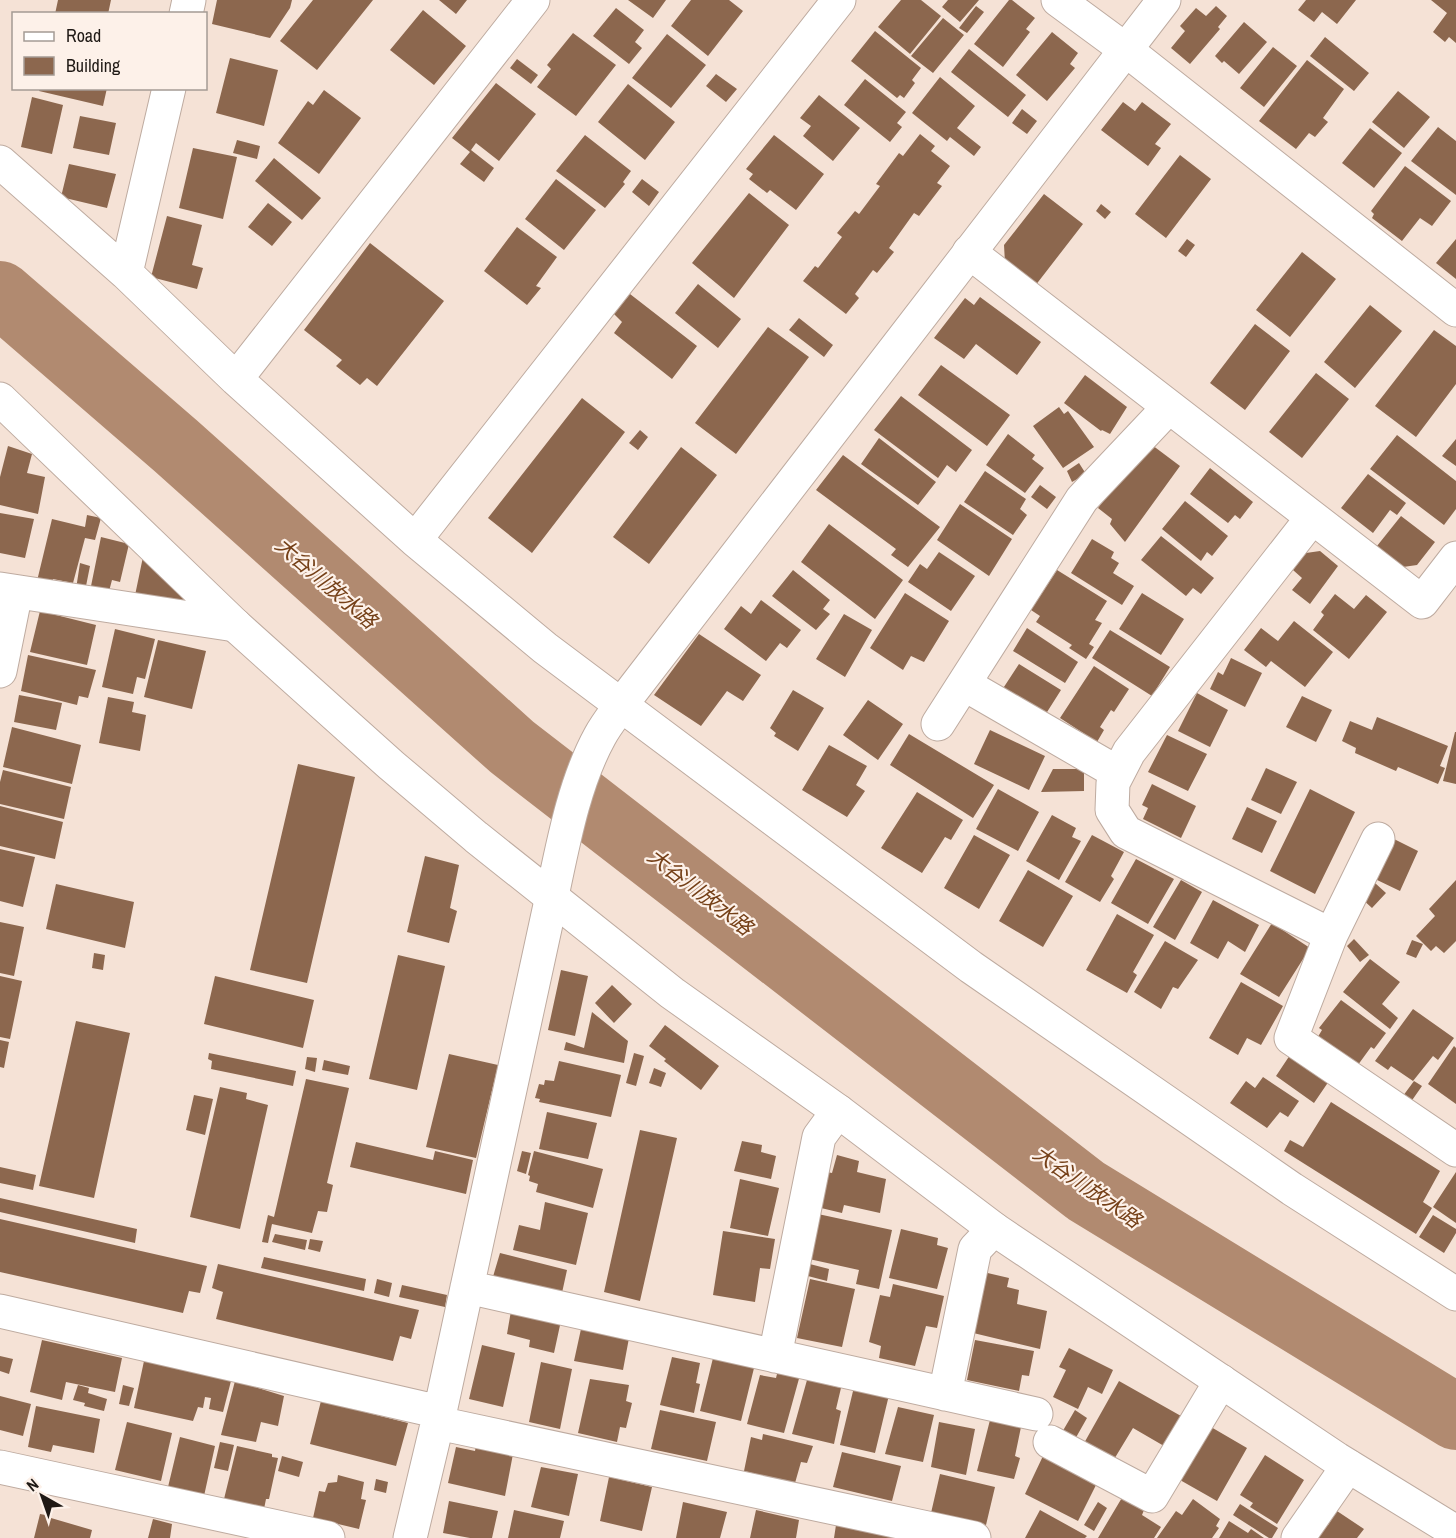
<svg xmlns="http://www.w3.org/2000/svg" width="1456" height="1538" viewBox="0 0 1456 1538" font-family="'Archivo Narrow','Noto Sans JP',sans-serif">
	<rect width="100%" height="100%" fill="#f5e2d6"/>
	<g fill="none" stroke-linecap="round" stroke-linejoin="round">
		<path stroke="#b18a70" stroke-width="66" d="M0,294L176,446L512,747L1086,1191L1456,1417"/>
	</g>
	<path fill="#8c674e" d="M58,0H111L108,14H55Z
		M217,0H292L290,8L270,38L212,24Z
		M313,0H373L317,70L280,41Z
		M439,0H467L456,14Z
		M628,0H666L653,18Z
		M691,0H729L743,11L708,56L671,26Z
		M901,0H921L941,16L910,54L878,27Z
		M948,0H979L960,22L942,7Z
		M1009,0H1012L1035,18L1026,29L1030,32L1003,67L974,44Z
		M1306,0H1356L1337,24L1322,12L1314,22L1298,10Z
		M1431,0H1456V43L1449,37L1445,42L1433,32L1447,13Z
		M976,6L984,12L967,33L959,28Z
		M1216,6L1227,16L1218,27L1220,29L1190,64L1171,48L1185,31L1180,26L1196,8L1206,16Z
		M616,8L644,30L635,42L642,48L629,64L593,36Z
		M423,10L466,46L434,85L390,50Z
		M943,18L964,35L933,73L911,56Z
		M1244,22L1267,42L1239,74L1224,61L1222,63L1215,56Z
		M875,31L921,68L912,80L915,83L904,98L900,95L897,98L851,61Z
		M1052,32L1078,53L1070,64L1075,68L1047,101L1016,75Z
		M573,33L616,65L576,116L537,87L551,69L547,65Z
		M667,34L706,65L671,108L632,78Z
		M1325,37L1369,73L1354,91L1310,56Z
		M1273,47L1297,66L1264,107L1240,88Z
		M969,49L1026,95L1008,117L951,72Z
		M230,58L278,70L264,126L216,113Z
		M517,59L538,75L531,84L510,68Z
		M1307,60L1344,89L1323,118L1328,122L1315,137L1309,133L1296,149L1259,121Z
		M716,74L737,89L726,102L706,86Z
		M940,77L975,106L957,128L981,147L974,156L950,137L947,141L912,113Z
		M865,79L906,112L897,123L902,127L890,142L844,105Z
		M496,83L536,114L499,161L476,143L471,150L494,168L484,182L460,164L470,152L452,138Z
		M628,84L675,122L645,160L598,122Z
		M40,88H107L103,106L39,91Z
		M324,90L361,118L319,174L278,143L308,101L313,105Z
		M1398,91L1430,117L1404,148L1372,122Z
		M819,95L860,128L833,161L803,136L811,126L800,118Z
		M32,97L63,105L52,154L21,147Z
		M1123,102L1135,111L1142,102L1171,124L1155,144L1161,148L1148,166L1101,130Z
		M1022,109L1037,121L1027,134L1012,123Z
		M80,116L116,123L109,155L73,148Z
		M1438,127L1456,141V195L1411,161Z
		M1370,128L1402,153L1374,188L1342,163Z
		M920,134L935,146L931,151L950,166L937,183L942,186L919,216L914,213L889,248L894,252L877,273L873,270L855,294L859,298L846,314L803,281L815,266L818,268L842,237L837,233L855,211L859,214L880,186L876,184L899,153L903,156Z
		M585,135L631,171L623,182L625,184L605,208L556,171Z
		M774,135L824,174L796,210L770,190L767,193L749,179L753,174L746,169Z
		M237,140L260,146L257,159L233,153Z
		M193,148L237,157L223,219L179,208Z
		M1180,155L1211,179L1166,238L1135,214Z
		M274,158L321,198L302,220L255,181Z
		M69,164L116,174L107,208L61,197Z
		M1405,166L1451,201L1432,226L1420,218L1402,241L1372,218L1374,214L1371,211Z
		M556,179L596,210L564,250L525,219Z
		M642,179L659,192L649,206L632,192Z
		M749,193L789,225L734,298L692,263Z
		M1044,194L1083,224L1035,286L1005,263L1004,245Z
		M268,203L292,222L272,246L248,227Z
		M1101,204L1111,212L1105,219L1096,211Z
		M167,216L202,225L192,265L203,268L197,289L151,277Z
		M517,227L557,257L536,286L541,288L527,305L484,271Z
		M1187,239L1195,245L1186,257L1178,251Z
		M1456,239V279L1436,263Z
		M370,243L444,301L377,386L367,378L360,385L336,366L342,360L304,330Z
		M1302,252L1336,279L1290,337L1256,310Z
		M698,284L741,319L718,348L675,313Z
		M630,294L697,346L672,379L614,333L622,322L614,314Z
		M980,297L1041,342L1017,375L976,344L964,359L934,338L965,298L974,305Z
		M1370,305L1402,331L1355,388L1324,362Z
		M799,318L833,345L824,357L789,330Z
		M1255,324L1290,351L1245,410L1210,383Z
		M768,327L809,357L736,454L695,423Z
		M1434,330L1456,346V384L1416,437L1375,406Z
		M941,365L1010,415L987,446L918,395Z
		M1316,373L1349,399L1302,458L1269,432Z
		M1085,375L1127,407L1110,434L1102,430L1101,431L1064,403Z
		M901,396L972,450L956,472L947,465L938,478L874,430Z
		M582,398L625,432L532,553L488,518Z
		M1059,407L1064,414L1068,411L1094,447L1063,468L1033,426Z
		M640,430L648,437L638,450L629,443Z
		M1008,434L1035,455L1032,459L1044,468L1025,493L986,465Z
		M1397,435L1456,481V509L1444,525L1370,469Z
		M879,438L936,482L918,505L861,464Z
		M1456,439V466L1442,456Z
		M1148,442L1180,466L1125,542L1110,524L1112,519L1098,508Z
		M8,446L32,454L27,473L45,477L38,514L0,505V477Z
		M681,447L717,475L649,564L613,537Z
		M843,455L940,527L908,567L891,555L896,549L816,490Z
		M1079,463L1086,474L1072,482L1067,471Z
		M1210,468L1253,502L1240,519L1235,515L1228,523L1190,494Z
		M985,471L1026,499L1020,509L1027,515L1013,535L964,502Z
		M1368,474L1406,503L1397,515L1390,510L1373,533L1341,508Z
		M1040,485L1056,497L1047,509L1031,497Z
		M1185,501L1228,536L1212,556L1207,552L1201,561L1162,529Z
		M960,504L1012,539L989,576L937,540Z
		M0,513L34,519L25,558L0,553Z
		M87,515L101,518L95,540L85,538L73,583L53,579L52,584L37,581L52,519L85,527Z
		M1401,516L1435,542L1417,565L1403,567L1377,546Z
		M829,524L903,580L875,619L801,562Z
		M1161,536L1214,578L1201,594L1193,588L1186,596L1141,560Z
		M101,537L129,544L120,582L112,580L108,595L90,591Z
		M1092,539L1114,552L1111,558L1119,563L1113,573L1134,586L1122,605L1071,573Z
		M1320,551L1338,566L1310,604L1292,590L1302,578L1293,570L1306,553Z
		M144,552L194,597L189,616L133,605Z
		M939,552L975,576L951,611L908,582L920,564L927,569Z
		M80,563L90,566L85,591L76,589Z
		M793,570L830,600L823,609L830,614L816,630L772,596Z
		M1057,570L1107,601L1095,620L1102,623L1089,644L1094,647L1086,659L1069,648L1072,645L1036,622L1040,616L1031,610Z
		M905,593L949,621L924,662L911,656L903,670L870,648Z
		M1142,593L1184,619L1161,655L1119,629Z
		M1335,594L1354,609L1366,595L1387,612L1349,659L1313,630L1324,615L1321,612Z
		M761,600L801,630L787,648L780,643L766,661L724,629L741,606L751,614Z
		M40,611L96,625L87,665L30,652Z
		M844,614L872,630L845,677L816,659Z
		M1294,621L1333,652L1305,687L1271,661L1266,667L1244,650L1261,628L1278,641Z
		M1027,628L1078,662L1065,683L1013,651Z
		M115,629L155,639L145,679L137,677L133,694L102,687Z
		M1110,630L1170,667L1152,696L1092,658Z
		M699,634L761,675L743,701L727,691L701,726L654,695Z
		M158,640L206,651L192,709L144,697Z
		M28,655L96,670L88,698L79,696L77,705L21,691Z
		M1231,658L1262,673L1245,707L1210,689L1218,672L1223,675Z
		M1019,664L1061,690L1042,720L1000,693Z
		M1094,666L1129,689L1114,712L1111,710L1100,727L1104,730L1097,742L1060,718Z
		M793,690L824,708L798,751L774,736L776,733L770,728Z
		M1197,693L1228,710L1210,747L1178,731Z
		M19,695L62,703L56,730L14,722Z
		M1302,696L1332,710L1316,742L1286,727Z
		M108,697L134,702L132,712L146,715L140,751L99,743Z
		M868,700L903,724L878,760L843,735Z
		M1377,717L1448,746L1440,766L1445,768L1438,784L1398,767L1396,771L1355,753L1356,748L1342,741L1350,721L1372,730Z
		M12,727L81,745L72,784L3,767Z
		M990,730L1045,756L1029,790L974,764Z
		M1455,732H1456V784L1443,781Z
		M909,734L994,785L973,818L890,765Z
		M1167,735L1207,754L1188,791L1148,772Z
		M829,745L867,766L856,785L865,791L847,817L802,790Z
		M298,764L355,777L307,983L250,970Z
		M1266,768L1297,782L1281,814L1251,800Z
		M1053,769H1084V791L1041,792Z
		M3,770L71,787L64,819L0,804V782Z
		M1152,784L1196,806L1181,838L1143,819L1148,808L1142,805Z
		M998,789L1039,812L1018,851L976,829Z
		M1310,789L1355,812L1315,894L1270,871Z
		M917,792L963,820L951,840L945,837L922,873L881,848Z
		M0,806L63,822L55,859L0,846Z
		M1247,807L1277,821L1262,853L1232,839Z
		M1052,815L1076,828L1072,837L1081,841L1059,880L1026,861Z
		M974,835L1010,855L979,909L944,888Z
		M1092,835L1124,852L1111,876L1114,879L1100,902L1065,882Z
		M1394,839L1418,851L1400,891L1375,879Z
		M0,849L35,857L23,907L0,901Z
		M425,856L459,865L450,908L457,911L449,943L407,932Z
		M1136,859L1174,879L1148,924L1111,903Z
		M1028,870L1073,896L1043,947L999,921Z
		M1181,880L1202,892L1175,940L1153,927Z
		M1456,880V941L1444,953L1436,946L1431,951L1416,936L1435,916L1429,909Z
		M1375,883L1386,893L1372,908L1361,898Z
		M56,884L134,902L125,948L46,929Z
		M1213,900L1259,925L1245,952L1228,941L1218,959L1190,943Z
		M1117,914L1154,935L1133,972L1137,975L1127,993L1086,970Z
		M0,922L24,927L14,976L0,973Z
		M1272,923L1310,948L1279,997L1240,974Z
		M1354,939L1369,955L1360,962L1347,946Z
		M1412,940L1423,944L1416,958L1406,954Z
		M1165,941L1198,960L1178,989L1173,987L1161,1009L1134,992Z
		M94,953L105,955L103,970L92,968Z
		M398,955L445,966L417,1090L369,1079Z
		M1370,959L1400,982L1382,1004L1398,1018L1390,1029L1343,992Z
		M561,970L588,976L575,1036L548,1030Z
		M0,976L22,981L10,1039L0,1037Z
		M215,976L314,1000L303,1048L204,1024Z
		M1241,982L1283,1006L1261,1045L1247,1038L1238,1055L1209,1038Z
		M612,985L632,1004L614,1023L595,1003Z
		M1341,1000L1386,1033L1374,1049L1371,1047L1355,1069L1316,1040L1322,1030L1319,1028Z
		M1413,1009L1454,1038L1438,1060L1433,1056L1413,1081L1391,1066L1388,1070L1375,1061Z
		M592,1012L628,1041L624,1063L564,1050L566,1042L584,1048Z
		M76,1021L130,1033L94,1198L39,1186Z
		M665,1025L719,1066L701,1090L664,1061L666,1059L649,1046Z
		M0,1040L9,1042L4,1068L0,1067Z
		M1454,1046L1456,1048V1104L1428,1084Z
		M209,1053L296,1071L293,1086L211,1069L212,1061L208,1059Z
		M634,1053L644,1056L636,1086L626,1083Z
		M449,1054L498,1065L476,1158L426,1147Z
		M1290,1055L1329,1081L1314,1103L1276,1076Z
		M307,1057L317,1058L315,1072L305,1069Z
		M324,1060L350,1066L348,1075L322,1070Z
		M559,1061L621,1075L611,1117L539,1102L540,1099L535,1098L539,1084L544,1085L545,1080L554,1081Z
		M654,1068L666,1073L661,1087L649,1083Z
		M1263,1077L1299,1101L1288,1117L1280,1112L1267,1128L1230,1103L1246,1081L1255,1088Z
		M306,1079L349,1088L327,1183L333,1185L327,1212L318,1211L312,1233L272,1224L268,1243L262,1242L268,1215L274,1217Z
		M1414,1081L1422,1086L1408,1106L1400,1100Z
		M220,1087L247,1093L246,1099L268,1105L240,1229L190,1217Z
		M194,1095L213,1099L205,1135L186,1130Z
		M1331,1102L1440,1171L1423,1202L1432,1208L1416,1234L1284,1151L1290,1140L1303,1147Z
		M547,1112L597,1123L588,1159L539,1149Z
		M640,1130L677,1138L640,1301L604,1292Z
		M742,1141L762,1145L761,1152L776,1156L771,1179L734,1171Z
		M356,1142L433,1160L435,1151L473,1160L466,1194L350,1167Z
		M522,1151L531,1153L526,1174L517,1171Z
		M534,1151L603,1169L593,1208L536,1192L538,1184L529,1181L530,1176L528,1175Z
		M837,1155L859,1161L857,1172L886,1179L880,1213L844,1205L842,1213L821,1208L827,1172L832,1173Z
		M0,1167L36,1175L33,1190L0,1183Z
		M1456,1172V1223L1433,1207Z
		M740,1179L779,1188L768,1236L730,1228Z
		M0,1198L137,1229L135,1243L0,1212Z
		M545,1202L588,1213L576,1265L513,1250L519,1225L540,1230Z
		M818,1214L892,1230L879,1289L856,1284L859,1270L809,1259Z
		M1433,1215L1456,1229V1233L1444,1253L1419,1237Z
		M0,1219L207,1266L200,1293L189,1291L183,1313L0,1272Z
		M901,1229L938,1238L937,1245L948,1248L937,1289L889,1278Z
		M723,1231L775,1239L770,1269L760,1268L755,1302L713,1295Z
		M275,1234L307,1240L305,1250L272,1242Z
		M310,1239L323,1241L320,1252L308,1249Z
		M500,1253L567,1270L560,1302L492,1280Z
		M264,1257L366,1279L364,1291L261,1268Z
		M806,1263L829,1269L827,1281L804,1275Z
		M218,1264L419,1310L411,1339L400,1336L393,1361L216,1319L223,1292L212,1288Z
		M979,1271L1009,1278L1007,1287L1019,1290L1017,1304L1047,1311L1040,1349L965,1331Z
		M377,1279L392,1283L389,1297L374,1293Z
		M810,1279L855,1289L842,1347L797,1338Z
		M893,1284L944,1296L937,1328L926,1326L915,1366L879,1358L881,1346L869,1342L880,1295L890,1297Z
		M402,1285L447,1295L445,1307L399,1297Z
		M512,1305L562,1316L554,1353L529,1347L530,1340L507,1334Z
		M581,1329L629,1338L623,1370L574,1361Z
		M42,1340L122,1358L115,1392L66,1382L62,1400L30,1392Z
		M975,1340L1034,1351L1029,1376L1022,1375L1019,1391L967,1380Z
		M482,1345L515,1353L503,1407L469,1399Z
		M1069,1348L1113,1370L1102,1394L1088,1387L1078,1409L1053,1397L1066,1370L1059,1367Z
		M0,1356L13,1359L9,1374L0,1371Z
		M672,1357L700,1363L696,1383L700,1384L694,1413L660,1405Z
		M713,1358L755,1364L741,1421L700,1411Z
		M144,1361L231,1381L223,1412L209,1409L211,1398L205,1397L203,1408L198,1407L193,1421L134,1408Z
		M541,1362L572,1369L560,1429L529,1422Z
		M778,1370L800,1375L784,1433L747,1424L760,1375L776,1378Z
		M590,1379L629,1385L626,1401L632,1403L626,1428L620,1427L617,1442L578,1433Z
		M807,1380L841,1388L836,1409L841,1411L834,1444L792,1434Z
		M235,1381L284,1396L278,1426L261,1422L256,1442L221,1435Z
		M1119,1381L1181,1416L1164,1446L1133,1428L1113,1461L1083,1445Z
		M78,1385L89,1388L88,1393L107,1399L104,1411L84,1406L85,1403L73,1400Z
		M123,1385L134,1388L129,1406L119,1404Z
		M854,1387L889,1395L875,1453L840,1445Z
		M0,1396L31,1404L23,1436L0,1430Z
		M321,1401L408,1423L396,1466L310,1444Z
		M36,1406L100,1419L94,1453L53,1445L51,1452L28,1447Z
		M898,1407L934,1415L923,1462L885,1454Z
		M660,1410L716,1422L707,1461L651,1449Z
		M1075,1410L1087,1418L1074,1441L1061,1434Z
		M990,1420L1021,1427L1015,1456L1020,1458L1014,1479L977,1471Z
		M127,1422L172,1433L161,1481L115,1470Z
		M939,1422L975,1429L966,1475L931,1467Z
		M1211,1427L1247,1448L1217,1501L1180,1480Z
		M763,1434L813,1446L807,1463L801,1462L795,1483L744,1471L751,1437L762,1440Z
		M180,1437L215,1446L204,1496L168,1487Z
		M220,1442L234,1445L228,1471L214,1468Z
		M476,1445L513,1454L505,1496L448,1483L456,1447L475,1451Z
		M237,1446L272,1454V1457L278,1458L269,1499H266L264,1509L224,1499Z
		M842,1452L901,1466L892,1501L833,1487Z
		M1265,1455L1304,1480L1277,1524L1250,1507L1253,1503L1240,1495Z
		M282,1456L303,1462L299,1477L278,1471Z
		M1043,1456L1097,1483L1078,1521L1025,1494Z
		M541,1467L578,1474L569,1516L531,1507Z
		M940,1474L995,1487L986,1525L931,1513Z
		M338,1475L364,1482L361,1499L366,1500L359,1529L313,1518L319,1491L325,1492L328,1483L337,1482Z
		M609,1477L652,1487L642,1531L600,1521Z
		M376,1479L388,1482L386,1493L374,1490Z
		M1123,1496L1144,1510L1142,1515L1161,1527L1154,1538H1098Z
		M1193,1499L1220,1519L1216,1526L1219,1528L1212,1538H1157L1176,1511L1182,1515Z
		M449,1501L498,1511L492,1538H470L443,1533Z
		M683,1502L727,1512L720,1538H676Z
		M1098,1502L1107,1508L1094,1531L1084,1525Z
		M1240,1504L1278,1528L1272,1538H1269L1233,1515Z
		M514,1510L564,1521L560,1538H508Z
		M756,1510L799,1520L796,1538H750Z
		M1040,1510L1087,1536L1085,1538H1025Z
		M1337,1511L1364,1529L1357,1538H1313L1323,1522L1328,1525Z
		M40,1514L51,1516V1518L92,1530L90,1538H34Z
		M153,1519L172,1524L170,1538H148Z
		M1229,1521L1248,1533L1251,1529L1264,1538H1219Z
		M836,1525L894,1537V1538H834Z"/>
	<g fill="none" stroke-linecap="round" stroke-linejoin="round">
		<g stroke="#beaba0" stroke-width="35">
			<path id="street" d="M1058,0L1126,50L1456,310
				M186,14L189,0
				M0,162L126,273L236,379L415,540L545,648L621,705
				M969,252L1422,602L1456,558
				M126,273L169,88
				M236,379L533,0
				M0,399L235,625
				M1312,518L1129,752L1113,783L1112,810L1126,832L1331,935
				M415,540L839,0
				M0,589L235,625
				M0,671L16,592
				M964,684L1118,773
				M938,724L1082,499L1169,407
				M1378,839L1331,935L1291,1038L1456,1150
				M467,1287L1036,1414
				M0,1311L440,1412
				M775,1356L819,1137L838,1111
				M945,1394L975,1249L994,1229
				M438,1423L974,1538
				M1050,1442L1152,1496L1221,1381
				M0,1467L328,1538
				M410,1538L440,1412L552,896
				M1298,1538L1348,1466"/>
		</g>
		<g stroke="#beaba0" stroke-width="35">
			<path id="secondary" d="M235,625L391,765L476,837L672,993L838,1111L994,1229L1337,1459L1456,1532
				M621,705L971,967L1292,1189L1456,1294
				M552,896C563,844 574,783 600,736C606,725 614,715 621,705L1164,0"/>
		</g>
		<use href="#street" stroke="#fff" stroke-width="33"/>
		<use href="#secondary" stroke="#fff" stroke-width="33"/>
	</g>
	<g text-anchor="middle" stroke-width="4.5" stroke-linejoin="round" paint-order="stroke">
		<g font-size="21" font-style="italic" fill="#754018" stroke="#fdf1e9">
			<text transform="translate(326 583) rotate(41)" y="7">大谷川放水路</text>
			<text transform="translate(700 892) rotate(38)" y="7">大谷川放水路</text>
			<text transform="translate(1087 1187) rotate(35)" y="7">大谷川放水路</text>
		</g>
	</g>
	<rect x="12" y="12" width="195" height="78" fill="#fdf1e9" stroke="#a49b94" stroke-width="1.5"/>
	<rect x="24" y="32" width="30" height="9" fill="#ffffff" stroke="#a49b94" stroke-width="1.5"/>
	<text x="66" y="42" font-size="18" fill="#1f1915">Road</text>
	<rect x="24" y="57" width="30" height="18" fill="#8c674e" stroke="#a49b94" stroke-width="1.5"/>
	<text x="66" y="72" font-size="18" fill="#1f1915">Building</text>
	<g transform="translate(42 1496) rotate(320)" stroke="#fdf1e9" stroke-width="4.5" paint-order="stroke">
	<path d="M0-4.5L10 22L0 15L-10 22Z" fill="#1f1915"/>
	<text y="-9" font-size="16" font-weight="bold" text-anchor="middle" fill="#1f1915">N</text>
	</g>
</svg>
